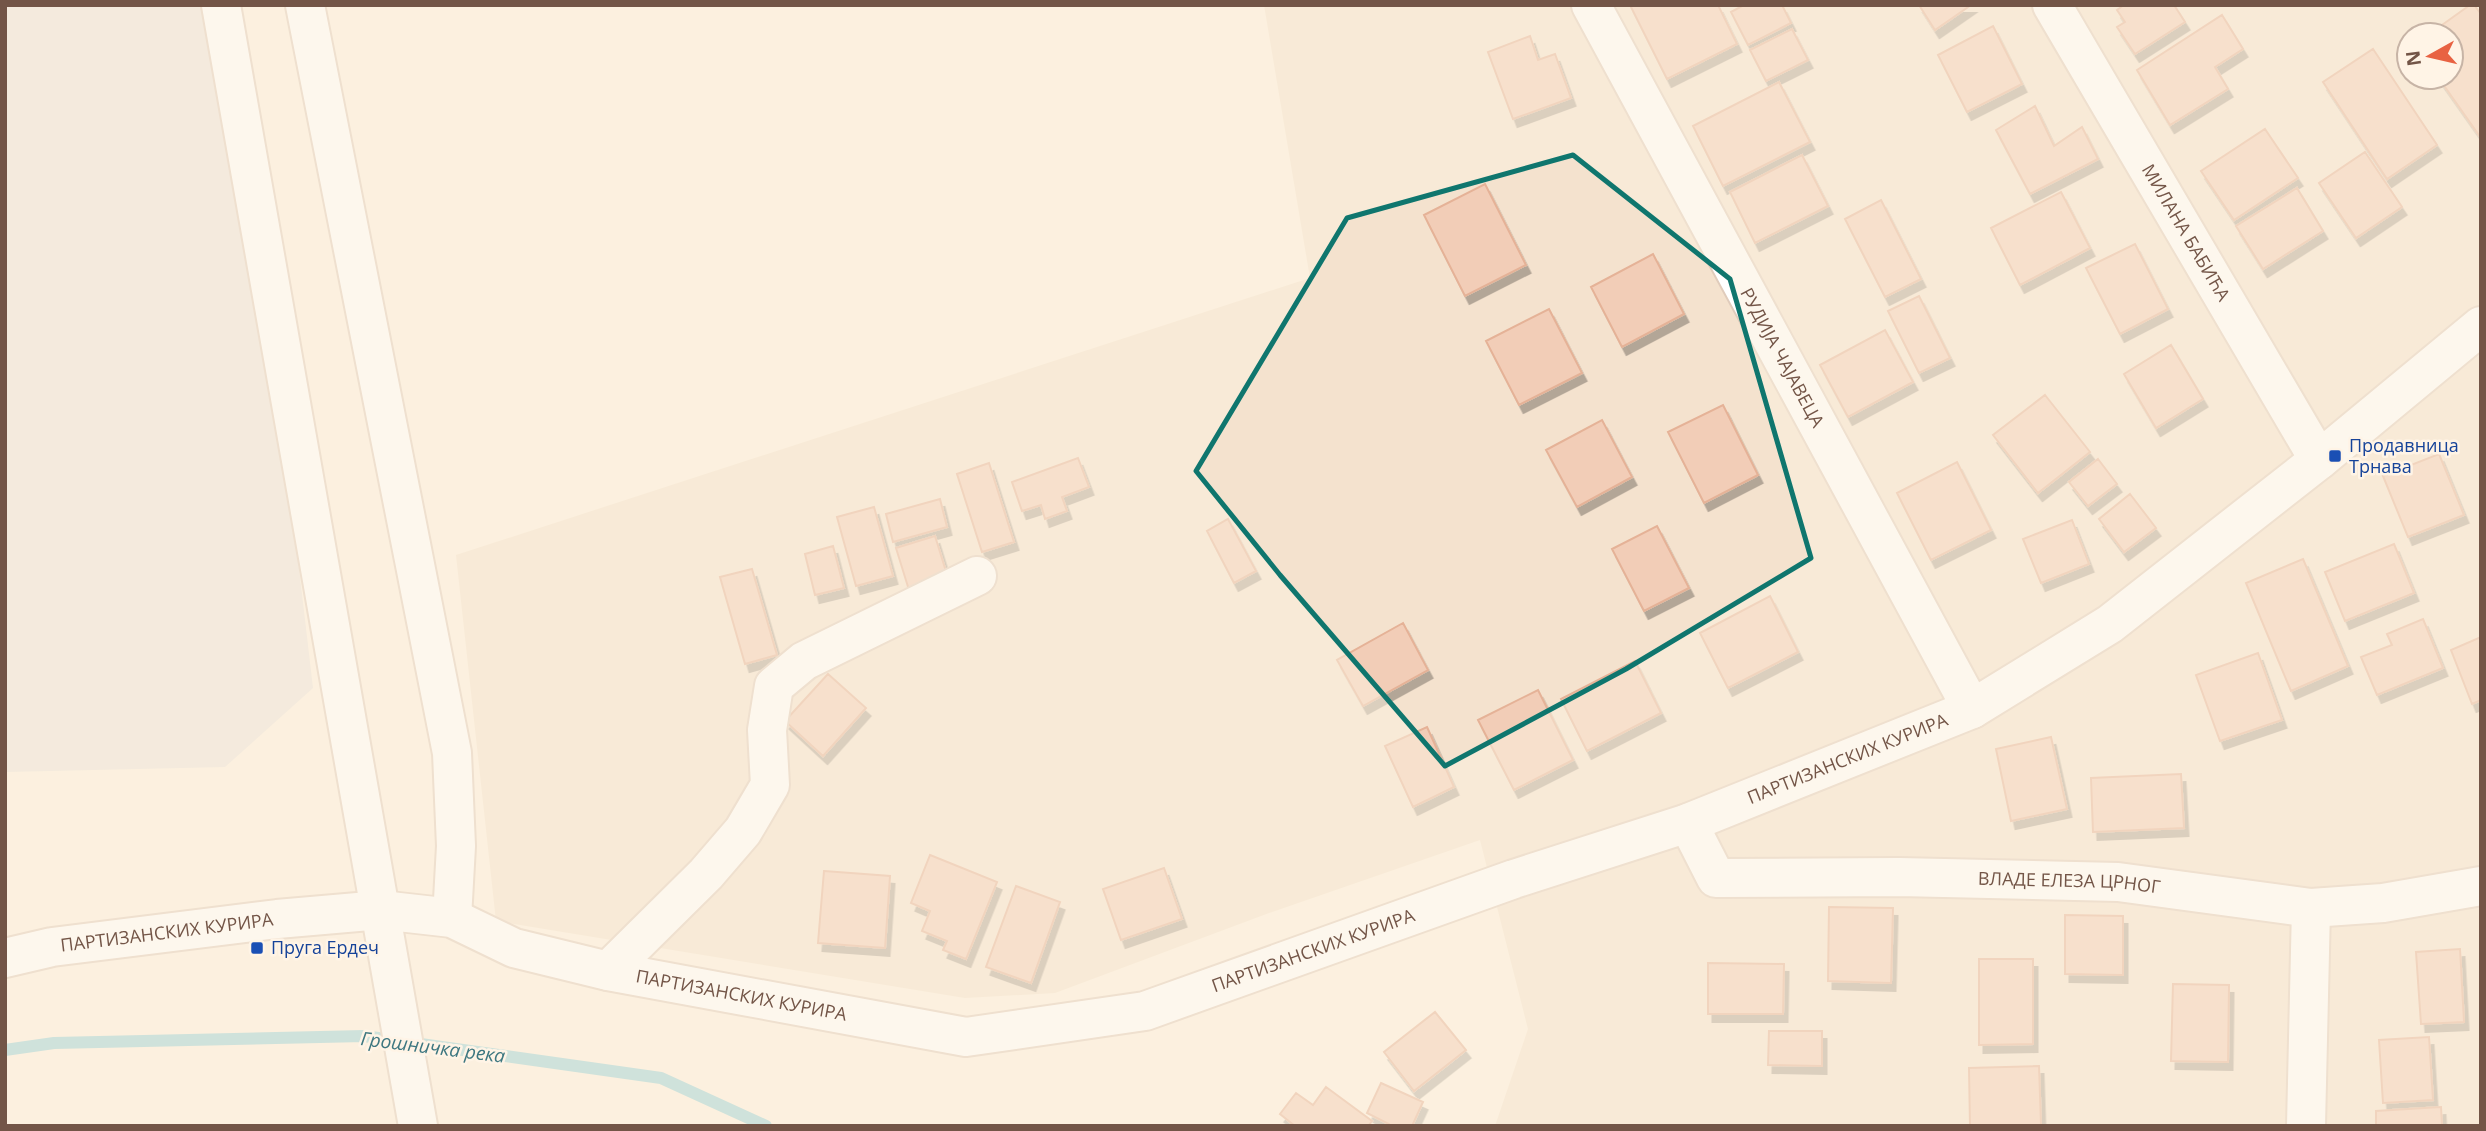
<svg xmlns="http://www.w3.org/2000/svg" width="2486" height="1131" viewBox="0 0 2486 1131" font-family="'Open Sans',sans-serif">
	<defs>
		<filter id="shadow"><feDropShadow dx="4.5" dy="8" stdDeviation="0" flood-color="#0004"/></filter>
	</defs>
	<rect width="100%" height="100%" fill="#fcf0df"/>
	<path fill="#f4e2ce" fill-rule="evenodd" d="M1264,5H2481V1126H1495L1528,1029L1480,840L1269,913L1055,993L965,998L496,921L456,555L1310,278ZM2409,35H2451V77H2409Z"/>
	<path fill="#eae2db" d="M5,5H233L313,688L225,767L5,772Z"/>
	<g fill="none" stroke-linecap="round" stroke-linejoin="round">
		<path stroke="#9ad0d7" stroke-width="12" d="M5,1050L54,1043L364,1036L661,1078L766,1126"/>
	</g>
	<path fill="#f2cdb7" stroke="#e5b297" stroke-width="2" filter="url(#shadow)" d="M1630,5H1718L1737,44L1667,79Z
		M1744,5H1782L1791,23L1748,45L1731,12Z
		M1919,5H1971L1935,30Z
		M2124,5H2174L2185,22L2135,54L2117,27L2125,22L2117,10Z
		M2470,5H2474L2481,14V138L2438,77H2451V35H2428Z
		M2222,15L2243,49L2215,67L2228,89L2170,125L2137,70Z
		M1993,26L2022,84L1967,112L1938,55Z
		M1792,29L1808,60L1766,81L1750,50Z
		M1530,36L1538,60L1555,54L1571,98L1513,119L1488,52Z
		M2373,49L2437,145L2387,179L2323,82Z
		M1779,82L1810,142L1723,186L1693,126Z
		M2035,106L2054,146L2082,127L2098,159L2030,194L1996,130Z
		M2265,129L2298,178L2234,220L2201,171Z
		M2365,152L2402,207L2356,238L2319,183Z
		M1802,155L1828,206L1755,243L1730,192Z
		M1485,184L1526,265L1465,296L1424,215Z
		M2297,188L2323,231L2263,269L2236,226Z
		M2061,192L2090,248L2020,285L1991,228Z
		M1881,200L1921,279L1885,297L1845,219Z
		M2135,244L2168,309L2120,334L2086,268Z
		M1653,254L1684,314L1622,347L1591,287Z
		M1919,296L1950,358L1919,373L1888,311Z
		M1549,309L1582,373L1519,405L1486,341Z
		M1885,330L1913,382L1848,417L1820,365Z
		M2171,345L2203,399L2156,428L2124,374Z
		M2045,395L2090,452L2038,493L1993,435Z
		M1723,405L1758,475L1704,503L1668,432Z
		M1602,420L1632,477L1577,507L1546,450Z
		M2439,454L2464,515L2408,537L2383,476Z
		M1078,458L1089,487L1062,497L1067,511L1045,519L1041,505L1022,511L1012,482Z
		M2098,459L2117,484L2088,506L2069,482Z
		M1957,462L1991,530L1931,560L1897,493Z
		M989,463L1014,542L982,552L957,474Z
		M2130,494L2156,528L2124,552L2099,519Z
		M940,499L947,527L893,542L886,514Z
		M874,507L893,576L856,586L837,517Z
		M1228,519L1256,571L1234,583L1207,531Z
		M2072,520L2089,564L2041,583L2023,539Z
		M1657,526L1689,588L1644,611L1612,549Z
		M935,536L948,578L909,590L896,548Z
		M2394,544L2414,593L2345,621L2325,572Z
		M833,546L844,588L815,595L805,554Z
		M2303,559L2348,666L2291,691L2246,583Z
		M752,569L777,655L745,664L720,577Z
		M1770,596L1798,652L1728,688L1700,633Z
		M2423,619L2443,668L2377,695L2361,657L2392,645L2387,634Z
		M1403,623L1428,670L1363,706L1337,660Z
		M2481,637V700L2472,704L2451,650Z
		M2258,653L2282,720L2220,741L2196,675Z
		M1635,661L1661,713L1587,751L1561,699Z
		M828,674L866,708L823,756L785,721Z
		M1538,690L1573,760L1514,790L1478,720Z
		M1427,727L1454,787L1413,807L1385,746Z
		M2051,737L2067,809L2011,821L1996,749Z
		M2181,774L2184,828L2093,832L2091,778Z
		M930,855L997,882L966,959L943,950L947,941L922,931L930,911L911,903Z
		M1164,868L1182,919L1121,940L1103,889Z
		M824,871L890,876L885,948L818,943Z
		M1016,886L1060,902L1031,983L986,967Z
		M1829,907L1893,908L1891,983L1828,981Z
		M2065,915L2123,916V975L2065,974Z
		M2460,949L2464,1022L2421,1024L2416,952Z
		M1979,959H2033V1044L1979,1045Z
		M1708,963L1784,964L1783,1014H1708Z
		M2173,984L2229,985L2228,1062L2171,1061Z
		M1435,1012L1466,1050L1414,1091L1384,1052Z
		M1769,1031H1822V1066L1768,1065Z
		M2429,1037L2433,1100L2383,1103L2379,1040Z
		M2039,1066L2041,1126H1970L1969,1068Z
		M1381,1083L1423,1102L1412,1126H1389V1124L1367,1113Z
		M1326,1087L1372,1121L1368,1126H1295L1280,1114L1296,1093L1313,1105Z
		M2441,1107L2442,1126H2376V1111Z"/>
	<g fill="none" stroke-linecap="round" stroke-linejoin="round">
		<g stroke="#e0ccbc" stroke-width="42">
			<g id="minor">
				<path d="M221,5L418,1126"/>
				<path d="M305,5L452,753L456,846L452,918"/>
				<path id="s1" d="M1591,5L1972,709"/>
				<path id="s2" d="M2052,5L2319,460"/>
				<path id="s3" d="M1688,823L1716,878L1899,877L2118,882L2311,908L2383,903L2481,886"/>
				<path id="s4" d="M5,958L52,947L277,919L381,910L452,918L514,948L608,971L966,1037L1145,1011L1514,879L1688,823L1972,709L2110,624L2319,460L2481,326"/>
				<path d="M608,971L706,874L743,831L770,785L767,730L774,686L804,661L977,576"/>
				<path d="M2306,1126L2311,908"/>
			</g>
		</g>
		<use href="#minor" stroke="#fff" stroke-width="38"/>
	</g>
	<path d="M0 0H2486V1131H0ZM1573,155L1730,279L1811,558L1626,669L1445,766L1280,575L1196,471L1347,218Z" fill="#fcf0df" fill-opacity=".55" fill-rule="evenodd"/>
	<path fill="none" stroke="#0f766e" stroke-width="5" stroke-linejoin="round" d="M1573,155L1730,279L1811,558L1626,669L1445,766L1280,575L1196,471L1347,218Z"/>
	<g fill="#1a4fb4" stroke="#fff4e6" stroke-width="2.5">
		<rect x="2328" y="449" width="14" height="14" rx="3.5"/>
		<rect x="250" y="941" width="14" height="14" rx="3.5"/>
	</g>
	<g text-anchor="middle" stroke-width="5" stroke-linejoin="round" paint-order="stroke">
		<g font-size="18" fill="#735547" stroke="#fff4e6">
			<text dy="6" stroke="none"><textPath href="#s2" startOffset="264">МИЛАНА БАБИЋА</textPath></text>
			<text dy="6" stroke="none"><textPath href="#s1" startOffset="401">РУДИЈА ЧАЈАВЕЦА</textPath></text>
			<text dy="6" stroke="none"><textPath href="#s4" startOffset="1908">ПАРТИЗАНСКИХ КУРИРА</textPath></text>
			<text dy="6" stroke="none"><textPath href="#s3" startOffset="415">ВЛАДЕ ЕЛЕЗА ЦРНОГ</textPath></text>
			<text dy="6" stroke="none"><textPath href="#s4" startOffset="164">ПАРТИЗАНСКИХ КУРИРА</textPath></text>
			<text dy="6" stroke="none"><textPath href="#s4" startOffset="1340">ПАРТИЗАНСКИХ КУРИРА</textPath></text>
			<text dy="6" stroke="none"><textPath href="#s4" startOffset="752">ПАРТИЗАНСКИХ КУРИРА</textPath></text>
		</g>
		<g font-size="18" fill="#164399" stroke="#fff4e6" text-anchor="start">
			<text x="2349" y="452">Продавница<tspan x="2349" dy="21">Трнава</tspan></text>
			<text x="271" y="954">Пруга Ердеч</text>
		</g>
		<g font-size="19" font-style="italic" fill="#3e7780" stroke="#fff4e6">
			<text transform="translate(433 1047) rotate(7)" y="7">Грошничка река</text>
		</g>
	</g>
	<rect width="2486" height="1131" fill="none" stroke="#735547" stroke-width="14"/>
	<g transform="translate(2430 56) rotate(262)"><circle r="33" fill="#fff4e6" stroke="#c7b4a6" stroke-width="2"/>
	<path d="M0-5L12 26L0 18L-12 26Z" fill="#e86242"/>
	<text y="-10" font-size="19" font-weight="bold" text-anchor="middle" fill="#735547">N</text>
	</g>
</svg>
